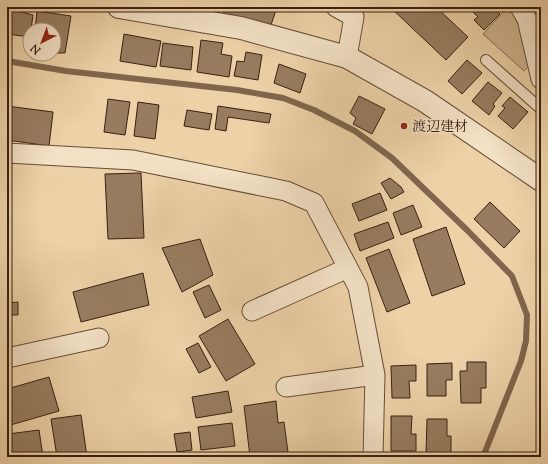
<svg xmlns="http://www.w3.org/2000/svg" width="548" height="464" viewBox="0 0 548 464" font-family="'Sorts Mill Goudy','Noto Serif JP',serif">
	<rect width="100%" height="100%" fill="#edd1a7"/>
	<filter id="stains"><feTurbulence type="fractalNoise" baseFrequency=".005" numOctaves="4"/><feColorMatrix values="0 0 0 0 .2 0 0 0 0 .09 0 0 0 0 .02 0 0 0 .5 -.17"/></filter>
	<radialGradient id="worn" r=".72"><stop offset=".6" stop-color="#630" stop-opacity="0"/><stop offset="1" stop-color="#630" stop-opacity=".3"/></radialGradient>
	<path fill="#ceb38e" stroke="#846a50" d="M508,7H510L522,32L530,65L524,71L483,34Z"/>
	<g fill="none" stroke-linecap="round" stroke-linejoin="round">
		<path stroke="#80664d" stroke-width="6" d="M540,7L541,8
			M7,61L66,71L237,90L283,98L314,110L355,131L392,158L468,231L512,276L527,315L526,341L521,361L483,457"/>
	</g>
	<path fill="#977c5f" stroke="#392012" d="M226,7H277L270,28L223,14Z
		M390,7H436L468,37L446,60Z
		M468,7H492L500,14L484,30L474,20L478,17Z
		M7,8L33,15L30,37L7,34Z
		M37,11L71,16L65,53H55L56,40H54V30H35Z
		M124,34L161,41L156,67L120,61Z
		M201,40L223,43L221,54L232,56L229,77L197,72Z
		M163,43L193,47L191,70L160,66Z
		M246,52L262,55L258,80L234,76L237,61L244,62Z
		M467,60L482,73L462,94L448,81Z
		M279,64L306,74L300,93L274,83Z
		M488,82L502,93L493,104L495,106L489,115L472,101Z
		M359,96L385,109L372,134L353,124L356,118L350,113Z
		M510,97L528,112L513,129L498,116L505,108L502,106Z
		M108,99L130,102L125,135L104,132Z
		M138,102L159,105L155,139L134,136Z
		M7,106L53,112L49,146L7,140Z
		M218,106L271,114L269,123L228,117L226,131L215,129Z
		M187,110L212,114L209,130L184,126Z
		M141,173L144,238L108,239L105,174Z
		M390,178L401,187L404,192L391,199L381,183Z
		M380,193L387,210L359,221L352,204Z
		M490,202L520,231L504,248L474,219Z
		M413,205L422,227L401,235L393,213Z
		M388,222L394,238L360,251L354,234Z
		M446,227L465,284L432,296L413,239Z
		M200,239L213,275L182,292L162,248Z
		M389,249L410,303L387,312L366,258Z
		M143,273L149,305L81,322L73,292Z
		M209,285L221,310L205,318L193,292Z
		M18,302V315H7V303Z
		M228,319L255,364L226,381L199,336Z
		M198,343L211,367L199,373L186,349Z
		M467,362H486V388H481V403H461L460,371H467Z
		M452,363V380H446V396H427V364Z
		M416,365V381H409L410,398H392L391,366Z
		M49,377L59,411L7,426V389Z
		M228,391L232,412L196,418L192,397Z
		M276,401L278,423L284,422L288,452L264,457H250L244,406Z
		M81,415L87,457H57L51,419Z
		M391,416H412L411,434H416V451H391Z
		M427,419H447V436H451V454H426Z
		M232,423L235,446L201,450L198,427Z
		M39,430L43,457H11L8,434Z
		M190,432L192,450L177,452L174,434Z
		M241,453V457H215V455Z"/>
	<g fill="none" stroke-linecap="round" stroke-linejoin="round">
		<g stroke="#664c37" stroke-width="12">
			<path id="service" d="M486,60L541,109"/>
		</g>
		<g stroke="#664c37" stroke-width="21">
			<path id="minor" d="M336,7L354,17L347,57
				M520,7L527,19L541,79
				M7,153L133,160L286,191L314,203L358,287L375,375L373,457
				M252,311L348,268
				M7,358L99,338
				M286,387L375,375"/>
		</g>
		<g stroke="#664c37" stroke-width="24">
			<path id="tertiary" d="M119,7L241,28L347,57L425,101L541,180"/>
		</g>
		<use href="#service" stroke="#f3e1c6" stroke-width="10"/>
		<use href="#minor" stroke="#f3e1c6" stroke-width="19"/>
		<use href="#tertiary" stroke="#f3e1c6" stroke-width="22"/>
	</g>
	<circle fill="#8f2418" stroke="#f3e1c6" stroke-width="1.5" cx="404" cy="126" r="4"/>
	<g text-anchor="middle" stroke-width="3" stroke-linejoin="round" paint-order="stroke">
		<g font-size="14" fill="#392012" stroke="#f3e1c6" text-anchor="start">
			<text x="412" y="131">渡辺建材</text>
		</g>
	</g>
	<rect width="548" height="464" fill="none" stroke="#edd1a7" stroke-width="24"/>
	<rect x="8" y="8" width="532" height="448" fill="none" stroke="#392012" stroke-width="2"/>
	<rect x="12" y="12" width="524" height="440" fill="none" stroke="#392012"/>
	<g transform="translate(42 42) rotate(222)"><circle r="19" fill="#f3e1c6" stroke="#a9947e"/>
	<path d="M0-3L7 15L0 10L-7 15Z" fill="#8f2418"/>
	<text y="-6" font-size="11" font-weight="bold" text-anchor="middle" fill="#392012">N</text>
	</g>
	<rect width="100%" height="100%" filter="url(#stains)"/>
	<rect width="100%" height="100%" fill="url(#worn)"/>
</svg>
